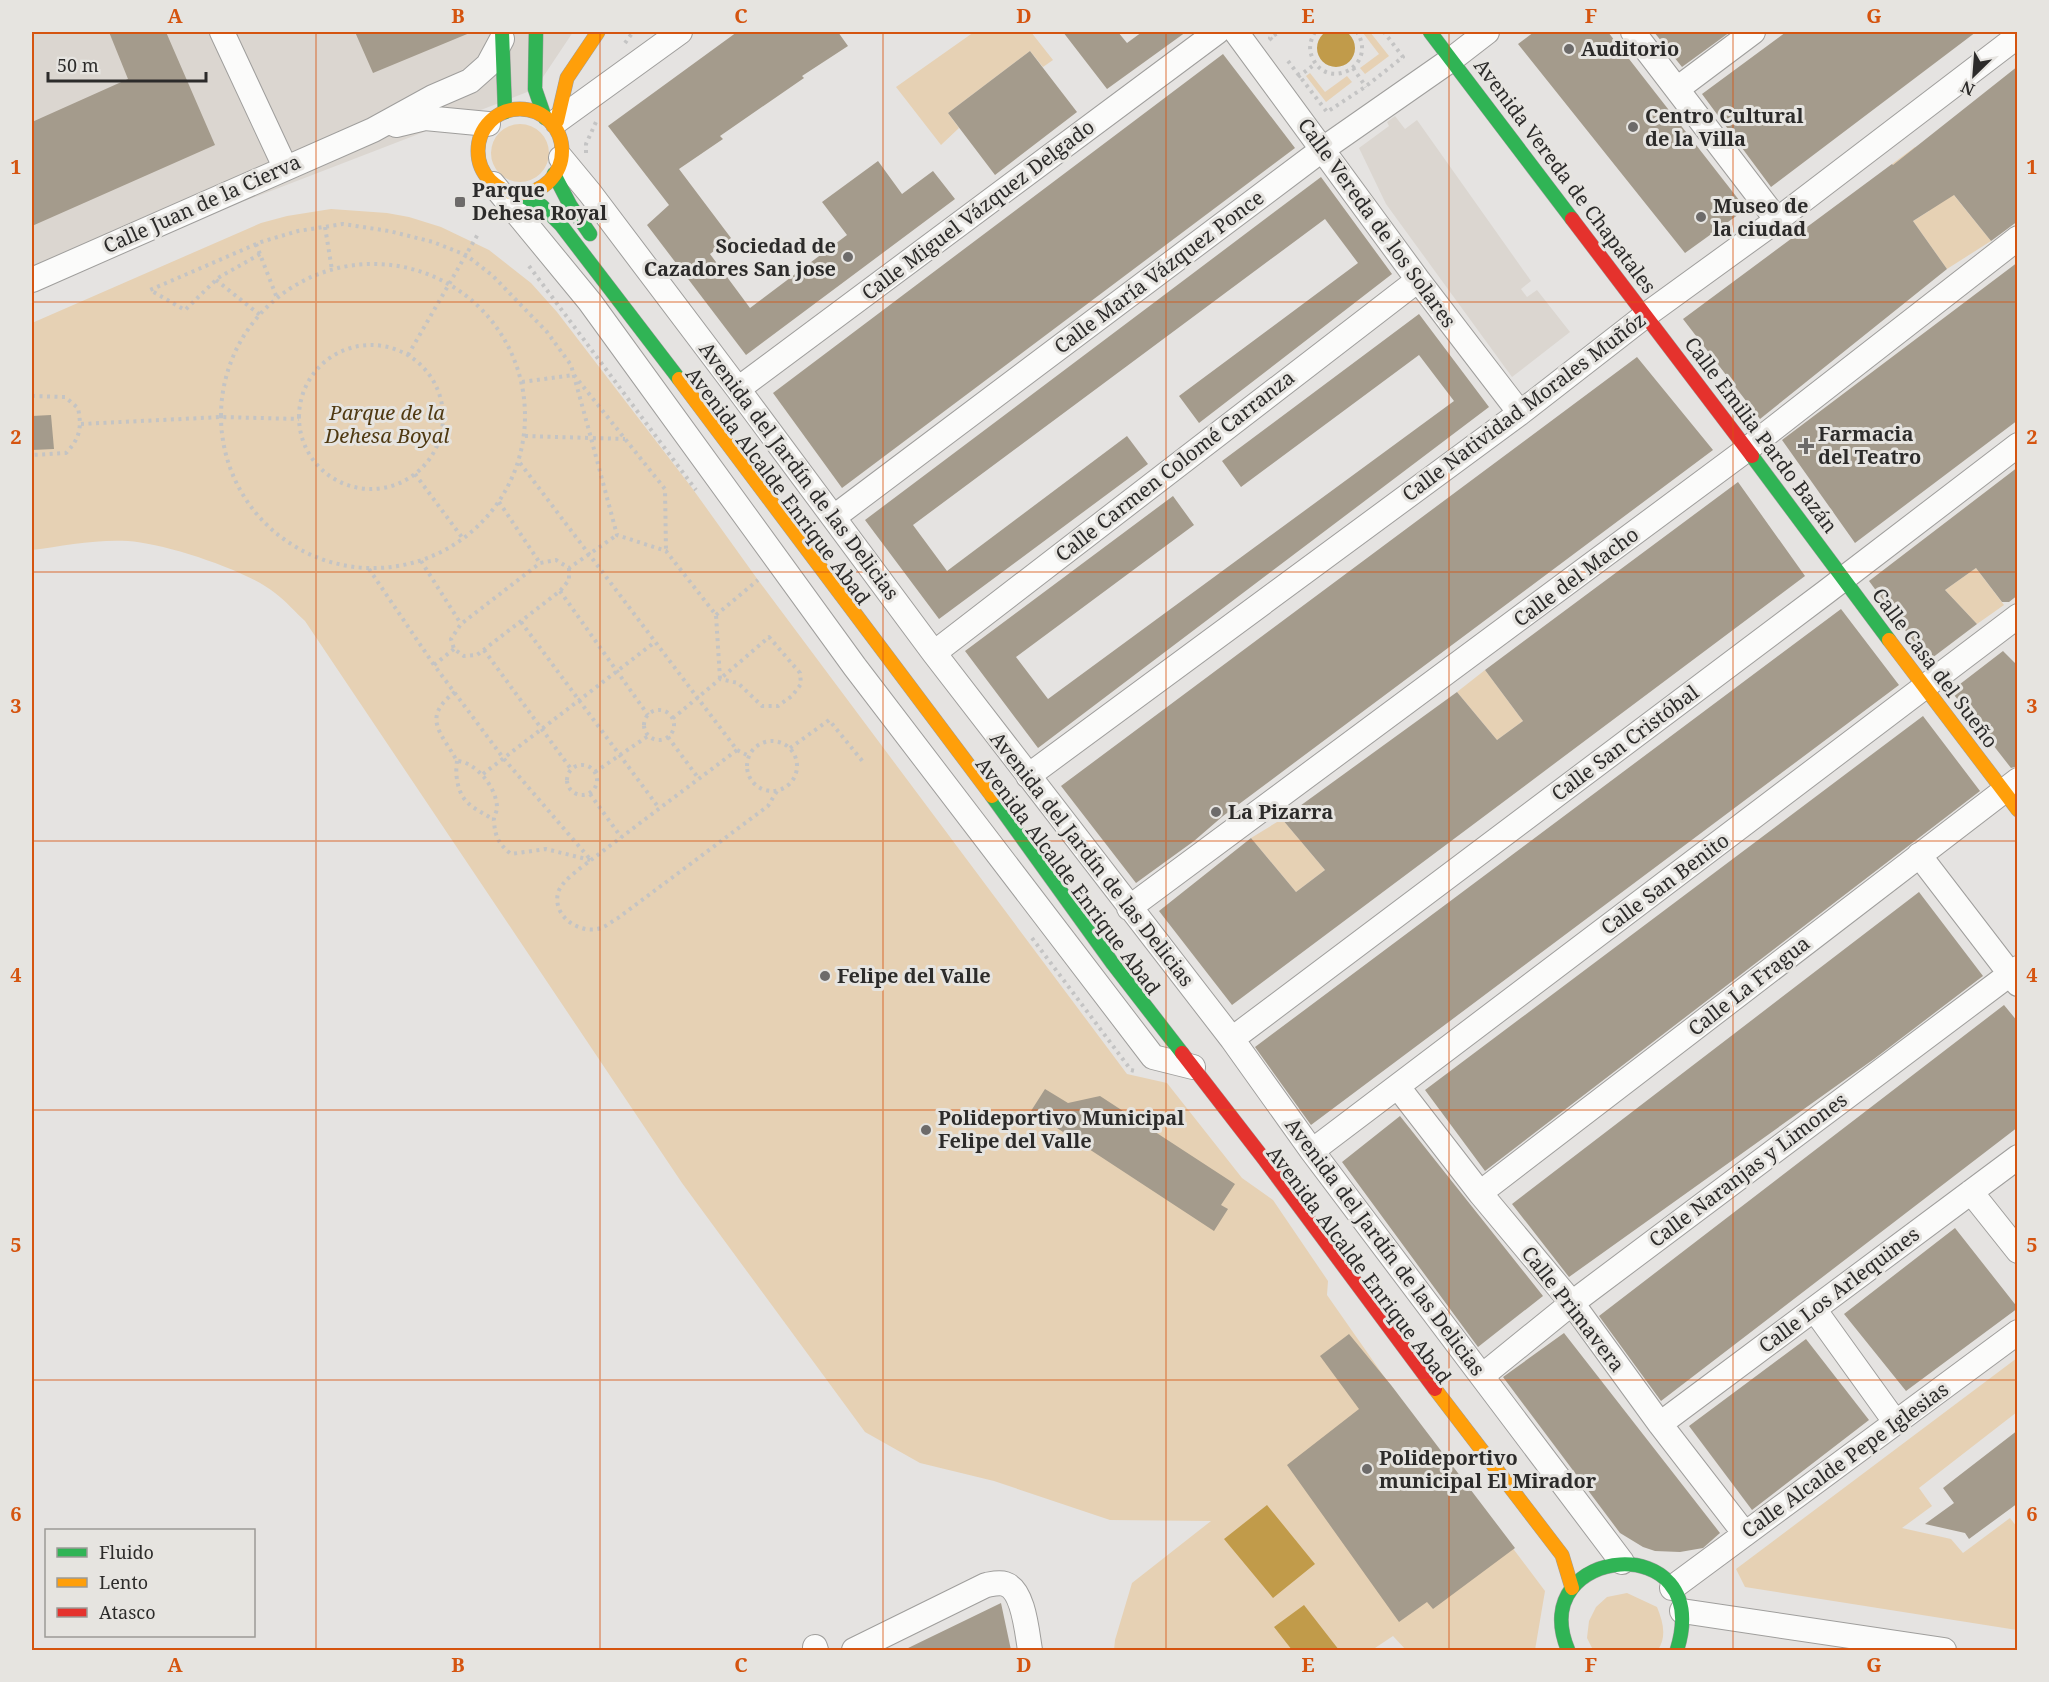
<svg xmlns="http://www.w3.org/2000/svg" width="2049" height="1682" viewBox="0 0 2049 1682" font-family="'Noto Serif',serif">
	<rect width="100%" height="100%" fill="#e5e3e1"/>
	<path fill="#dbd6d0" d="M32,32H573L535,89L32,283Z
		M1395,116L1405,129L1417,120L1531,281L1521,289L1527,297L1537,290L1570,332L1512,377L1386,204L1359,148L1389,126L1387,122Z"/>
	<path fill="#e6d1b4" d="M974,32H1031L1053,60L1043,67L1030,51L948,113L959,128L941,145L896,87Z
		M1365,32H1370L1389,56L1365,74L1360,68L1379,54L1363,33Z
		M1310,73L1325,92L1347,76L1352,82L1326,102L1306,76Z
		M491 153a29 29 0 1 1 58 0a29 29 0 1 1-58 0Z
		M1915,147L1991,241L1947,269L1913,221L1929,211L1892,164Z
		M331,209L387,213L409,217L441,227L489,250L531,283L557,312L692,488L758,580L1127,1074L1167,1083L1242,1178L1273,1200L1328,1281L1327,1295L1390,1385L1545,1591L1535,1650H1406L1393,1636L1372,1650H1114L1115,1640L1132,1583L1211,1521L1110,1520L994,1481L920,1463L865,1432L682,1183L305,621C295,612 286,601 275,593C247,570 163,543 128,541C97,539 62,546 32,550V323L261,223L287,216Z
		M1976,568L2004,605L1977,624L1945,590Z
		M1485,670L1523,721L1497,740L1457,692Z
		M1282,819L1325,870L1296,892L1251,838Z
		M2017,1358V1412L1919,1488L1932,1506L1902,1528L1951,1539L1963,1553L2010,1518L2017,1527V1630L1745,1587L1736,1569Z
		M1627,1593L1657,1607C1663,1622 1667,1636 1658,1650H1593L1587,1638L1589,1621L1596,1607L1607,1597Z"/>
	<path fill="#c19b4a" d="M1317 48a19 19 0 1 1 38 0a19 19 0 1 1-38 0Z
		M1267,1505L1315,1564L1273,1598L1224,1539Z
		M1304,1605L1339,1650H1292L1274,1627Z"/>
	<path fill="#a49b8c" d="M109,32H166L215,145L32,226V122L128,79Z
		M355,32H472L373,73Z
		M737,32H838L848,46L802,76L804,78L720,136L723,139L679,169L731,238L710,254L750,308L847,235L822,202L878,161L902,194L933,171L955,199L746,355L647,225L669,205L608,126Z
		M1063,32H1118L1127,43L1142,32H1186L1107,89Z
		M1534,32H1608L1746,209L1685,253L1518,44Z
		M1654,32H1730L1682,67Z
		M1786,32H1976L1771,187L1702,94Z
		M1030,51L1077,112L995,175L948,113Z
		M1223,54L1295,148L842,488L773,393Z
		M2018,66V221L1991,241L1954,195L1913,221L1947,269L1760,419L1683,319L1892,164L1893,165Z
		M1321,177L1392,274L1199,423L1179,396L1358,263L1325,219L913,525L947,571L1127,436L1148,464L939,619L865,520Z
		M2018,262V420L1855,543L1782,440Z
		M1419,314L1489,407L1038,748L965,651L1173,496L1194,525L1016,657L1048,699L1454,401L1419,355L1241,487L1222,461Z
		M1637,357L1713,450L1223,816L1194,841L1136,883L1061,786Z
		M51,415L54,449L32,450V416Z
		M2018,467V595L2009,602H2002L1976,568L1945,590L1977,624L1928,661L1869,581Z
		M1738,482L1805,576L1232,1005L1159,911L1251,838L1296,892L1325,870L1282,819L1457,692L1497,740L1523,721L1485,670Z
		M1841,609L1899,685L1311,1125L1255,1047Z
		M2003,651L2018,666V766L2011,768L1951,691Z
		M1923,716L1980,791L1485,1171L1425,1090Z
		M1919,892L1983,976L1874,1059L1569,1277L1512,1204Z
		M2004,1005L2018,1022V1127L1661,1401L1599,1316Z
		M1045,1089L1068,1103L1100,1096L1235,1184L1221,1205L1228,1209L1214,1231L1031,1111Z
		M1400,1116L1543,1296L1478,1347L1342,1162Z
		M1955,1228L2018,1308L1906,1391L1844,1314Z
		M1564,1333L1720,1533L1703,1548L1680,1552L1655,1551L1643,1547L1620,1533L1503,1377Z
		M1349,1334L1391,1385L1515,1548L1433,1609L1427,1602L1399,1622L1287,1465L1359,1409L1320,1356Z
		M1806,1339L1869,1420L1752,1510L1689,1426Z
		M2018,1430V1503L1969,1539L1965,1533L1925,1524L1954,1503L1943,1488Z
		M1001,1603L1011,1650H904Z"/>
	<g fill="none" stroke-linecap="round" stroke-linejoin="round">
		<g stroke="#9f9e9c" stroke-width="26">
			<path id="street" d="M222,32L285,167
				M1236,32L1418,280L1520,413
				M1633,32L1777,220
				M1677,89L1753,32
				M557,121L680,32
				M396,125L425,118L488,124
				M561,158L590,193L738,389L934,653L1232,1039L1312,1151L1622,1562
				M493,184L590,302L855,667L1153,1057L1193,1067
				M32,280L373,130L433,97L470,81L488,65L502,39
				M738,389L1217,32
				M834,517L1323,149L1452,59L1487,32
				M934,653L1418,280
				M1028,776L1520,413L1646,315L1777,220L2018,36
				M1919,855L2018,984
				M1129,908L1746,450L2018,238
				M1232,1039L1826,592L2018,445
				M1398,1087L1480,1193L1572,1303L1660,1424L1745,1534
				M1312,1151L2018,616
				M1971,1192L2018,1251
				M1480,1193L2018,780
				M1814,1309L1896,1423
				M1482,1376L1572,1303L2018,968
				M1660,1424L2018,1157
				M1672,1588L2018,1332
				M1682,1611L1944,1650
				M815,1647L816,1650
				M854,1650L986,1585C992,1584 999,1582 1005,1584C1024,1590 1027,1633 1030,1650"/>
		</g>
		<g stroke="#9f9e9c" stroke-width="15">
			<path id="fast" d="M502,32L505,112
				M536,32L535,89L545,118
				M1430,32L1572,219
				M554,174L570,205L590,234
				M518,193L542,206L561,225L679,379
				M1752,456L1889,640
				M992,796L1113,964L1182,1053
				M1568,1650C1524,1545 1715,1527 1677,1650"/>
		</g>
		<g stroke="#9f9e9c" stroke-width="15">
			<path id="slow" d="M478 151a42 42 0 1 1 84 0a42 42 0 1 1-84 0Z
				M553,126L557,121L567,78L598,32
				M679,379L992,796
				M1889,640L2018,810
				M1435,1389L1562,1555L1572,1588"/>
		</g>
		<g stroke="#9f9e9c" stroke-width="15">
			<path id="jam" d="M1572,219L1752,456
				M1182,1053L1264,1159L1435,1389"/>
		</g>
		<path stroke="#c4c4c4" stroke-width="4" stroke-dasharray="3 4.5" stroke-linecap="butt" d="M1315,32C1310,41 1308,49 1313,59C1328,91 1378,66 1357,32
			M1272,40L1270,38L1279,32
			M625,43L633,32
			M1288,61L1327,112L1365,87L1403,57L1384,32
			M1353,68L1366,87
			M1298,77L1315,64
			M586,153V144L596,122
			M325,227L332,270
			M256,244L277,298
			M260,254L218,278L185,310L150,290L261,242L298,231L343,224L389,231L433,242L466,255L493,276L547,332L571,365L591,438L625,439
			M221 416a152 152 0 1 1 304 0a152 152 0 1 1-304 0Z
			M529,266L696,490
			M216,280L260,315
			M299 417a72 72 0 1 1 144 0a72 72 0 1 1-144 0Z
			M408,355L478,234
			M522,382L574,375L665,489L666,551
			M32,396L65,397L78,408C82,428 80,438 66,453L32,455
			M81,424L221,417L299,419
			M525,436L591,438L617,535L666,551L716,615L720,679L769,637L800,673L801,684L792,696L778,706H762L738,683L720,679L672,719
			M520,463L737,750L749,756
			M415,474L464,540
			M499,502L540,563
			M421,561L461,624
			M569,568V580L560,591L477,655L464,656L454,649L451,639L461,624L540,563L556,560L569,568L617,535
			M369,569L434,665
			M560,591L648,715
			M716,615L758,580
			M521,622L659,808
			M454,649L434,665L504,759L590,859
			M484,650L571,769
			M455,692C421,718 441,732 457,761C476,762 497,788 497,808C497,812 493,817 494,821C495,837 499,844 511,854L546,849L590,860
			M644 725a15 15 0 1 1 30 0a15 15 0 1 1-30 0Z
			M668,737L699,779
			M747 766a25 25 0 1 1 50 0a25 25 0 1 1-50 0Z
			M790,748L829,720L864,763
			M737,750L591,860C581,868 561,881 558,893C552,917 581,935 601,928C607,926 612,921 618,918L768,806L777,791
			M457,761C455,774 457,793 468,803C475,810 486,814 493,820
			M567 780a15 15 0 1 1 30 0a15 15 0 1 1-30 0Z
			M595,772L648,736
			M483,774L655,642
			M590,794L621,837
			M1032,938L1131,1070L1135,1071"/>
		<use href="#street" stroke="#fbfbfa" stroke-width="24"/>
		<use href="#fast" stroke="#30b455" stroke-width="14"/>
		<use href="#slow" stroke="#ff9f0a" stroke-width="14"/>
		<use href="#jam" stroke="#e5322d" stroke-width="14"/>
	</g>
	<path fill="none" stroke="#d5540f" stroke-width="1.5" stroke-opacity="0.55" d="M316,32V1650M600,32V1650M883,32V1650M1166,32V1650M1449,32V1650M1733,32V1650M32,302H2018M32,572H2018M32,841H2018M32,1110H2018M32,1380H2018"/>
	<g fill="#6d6b6a" stroke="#e6e4e0" stroke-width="2">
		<circle cx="1569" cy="49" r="6"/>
		<circle cx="1633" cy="127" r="6"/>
		<rect x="454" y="196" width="12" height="12" rx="3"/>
		<circle cx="1701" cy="217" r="6"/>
		<circle cx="848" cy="257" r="6"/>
		<path d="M1803 437h6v6h6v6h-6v6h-6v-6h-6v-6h6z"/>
		<circle cx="1216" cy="812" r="6"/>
		<circle cx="825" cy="976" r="6"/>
		<circle cx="926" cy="1130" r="6"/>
		<circle cx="1367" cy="1469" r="6"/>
	</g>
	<g text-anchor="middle" stroke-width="6" stroke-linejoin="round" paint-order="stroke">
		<g font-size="20" font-weight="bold" fill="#2c2b2a" stroke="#e6e4e0" text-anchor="start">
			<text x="1581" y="56">Auditorio</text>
			<text x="1645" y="123">Centro Cultural<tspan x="1645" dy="23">de la Villa</tspan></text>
			<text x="472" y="197">Parque<tspan x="472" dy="23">Dehesa Royal</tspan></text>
			<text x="1713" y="213">Museo de<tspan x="1713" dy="23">la ciudad</tspan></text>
			<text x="836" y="253" text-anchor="end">Sociedad de<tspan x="836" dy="23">Cazadores San jose</tspan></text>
			<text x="1818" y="441">Farmacia<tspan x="1818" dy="23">del Teatro</tspan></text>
			<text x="1228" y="819">La Pizarra</text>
			<text x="837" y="983">Felipe del Valle</text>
			<text x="938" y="1125">Polideportivo Municipal<tspan x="938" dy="23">Felipe del Valle</tspan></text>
			<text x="1379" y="1465">Polideportivo<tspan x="1379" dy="23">municipal El Mirador</tspan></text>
		</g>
		<g font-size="20" fill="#2c2b2a" stroke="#e6e4e0">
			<text transform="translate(1565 176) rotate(53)" y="7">Avenida Vereda de Chapatales</text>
			<text transform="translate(202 204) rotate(-24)" y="7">Calle Juan de la Cierva</text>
			<text transform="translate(978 210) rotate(-37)" y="7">Calle Miguel Vázquez Delgado</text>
			<text transform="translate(1377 223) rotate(54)" y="7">Calle Vereda de los Solares</text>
			<text transform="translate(1159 272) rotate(-37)" y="7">Calle María Vázquez Ponce</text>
			<text transform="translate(1524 407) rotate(-37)" y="7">Calle Natividad Morales Muñóz</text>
			<text transform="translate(1761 435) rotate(53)" y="7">Calle Emilia Pardo Bazán</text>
			<text transform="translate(1175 466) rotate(-38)" y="7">Calle Carmen Colomé Carranza</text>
			<text transform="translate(799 471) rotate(53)" y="7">Avenida del Jardín de las Delicias</text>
			<text transform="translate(778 486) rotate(53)" y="7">Avenida Alcalde Enrique Abad</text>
			<text transform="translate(1576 577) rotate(-37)" y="7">Calle del Macho</text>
			<text transform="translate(1935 668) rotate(53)" y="7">Calle Casa del Sueño</text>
			<text transform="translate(1625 743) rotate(-37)" y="7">Calle San Cristóbal</text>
			<text transform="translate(1092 859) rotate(52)" y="7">Avenida del Jardín de las Delicias</text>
			<text transform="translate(1068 876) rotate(53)" y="7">Avenida Alcalde Enrique Abad</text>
			<text transform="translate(1665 884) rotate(-37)" y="7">Calle San Benito</text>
			<text transform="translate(1749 986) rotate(-38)" y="7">Calle La Fragua</text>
			<text transform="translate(1748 1170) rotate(-37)" y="7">Calle Naranjas y Limones</text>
			<text transform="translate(1385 1247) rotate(53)" y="7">Avenida del Jardín de las Delicias</text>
			<text transform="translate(1359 1265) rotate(53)" y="7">Avenida Alcalde Enrique Abad</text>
			<text transform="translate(1839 1290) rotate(-37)" y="7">Calle Los Arlequines</text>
			<text transform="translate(1573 1309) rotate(52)" y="7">Calle Primavera</text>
			<text transform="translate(1845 1460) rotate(-36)" y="7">Calle Alcalde Pepe Iglesias</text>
		</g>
		<g font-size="20" font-style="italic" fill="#4f3911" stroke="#e6e4e0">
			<text x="387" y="420">Parque de la<tspan x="387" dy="23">Dehesa Boyal</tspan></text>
		</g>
	</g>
	<rect width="2049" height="1682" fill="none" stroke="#e6e4e0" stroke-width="66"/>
	<rect x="45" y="1529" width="210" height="108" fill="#e6e4e0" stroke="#9c9a97" stroke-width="1.5"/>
	<rect x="57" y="1548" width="30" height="9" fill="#30b455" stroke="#9c9a97" stroke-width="1.5"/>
	<text x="99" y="1559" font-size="18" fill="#2c2b2a">Fluido</text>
	<rect x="57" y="1578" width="30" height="9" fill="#ff9f0a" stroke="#9c9a97" stroke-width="1.5"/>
	<text x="99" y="1589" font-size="18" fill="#2c2b2a">Lento</text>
	<rect x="57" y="1608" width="30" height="9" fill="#e5322d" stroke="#9c9a97" stroke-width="1.5"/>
	<text x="99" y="1619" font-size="18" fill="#2c2b2a">Atasco</text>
	<g transform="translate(1974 75) rotate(205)" stroke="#e6e4e0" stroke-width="4.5" paint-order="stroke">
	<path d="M0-4.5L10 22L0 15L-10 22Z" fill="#2c2b2a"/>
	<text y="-9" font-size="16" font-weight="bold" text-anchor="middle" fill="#2c2b2a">N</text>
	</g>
	<path d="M48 72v9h158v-9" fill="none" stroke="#2c2b2a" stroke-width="3"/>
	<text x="57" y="72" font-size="18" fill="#2c2b2a" stroke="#e6e4e0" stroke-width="4.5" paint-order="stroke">50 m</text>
	<rect x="33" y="33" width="1983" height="1616" fill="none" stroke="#d5540f" stroke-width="2"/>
	<g font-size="20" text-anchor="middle" font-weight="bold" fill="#d5540f">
		<text x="175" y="23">A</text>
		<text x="458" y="23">B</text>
		<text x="741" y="23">C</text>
		<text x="1024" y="23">D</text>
		<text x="1308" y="23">E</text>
		<text x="1591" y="23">F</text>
		<text x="1874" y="23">G</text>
		<text x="16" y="174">1</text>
		<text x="2032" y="174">1</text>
		<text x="16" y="444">2</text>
		<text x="2032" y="444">2</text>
		<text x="16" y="713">3</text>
		<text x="2032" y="713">3</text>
		<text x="16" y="982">4</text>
		<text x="2032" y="982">4</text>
		<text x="16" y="1252">5</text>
		<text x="2032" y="1252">5</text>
		<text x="16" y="1521">6</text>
		<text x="2032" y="1521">6</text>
		<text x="175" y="1672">A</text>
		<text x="458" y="1672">B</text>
		<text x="741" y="1672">C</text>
		<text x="1024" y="1672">D</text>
		<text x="1308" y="1672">E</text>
		<text x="1591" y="1672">F</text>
		<text x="1874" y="1672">G</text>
	</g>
</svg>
